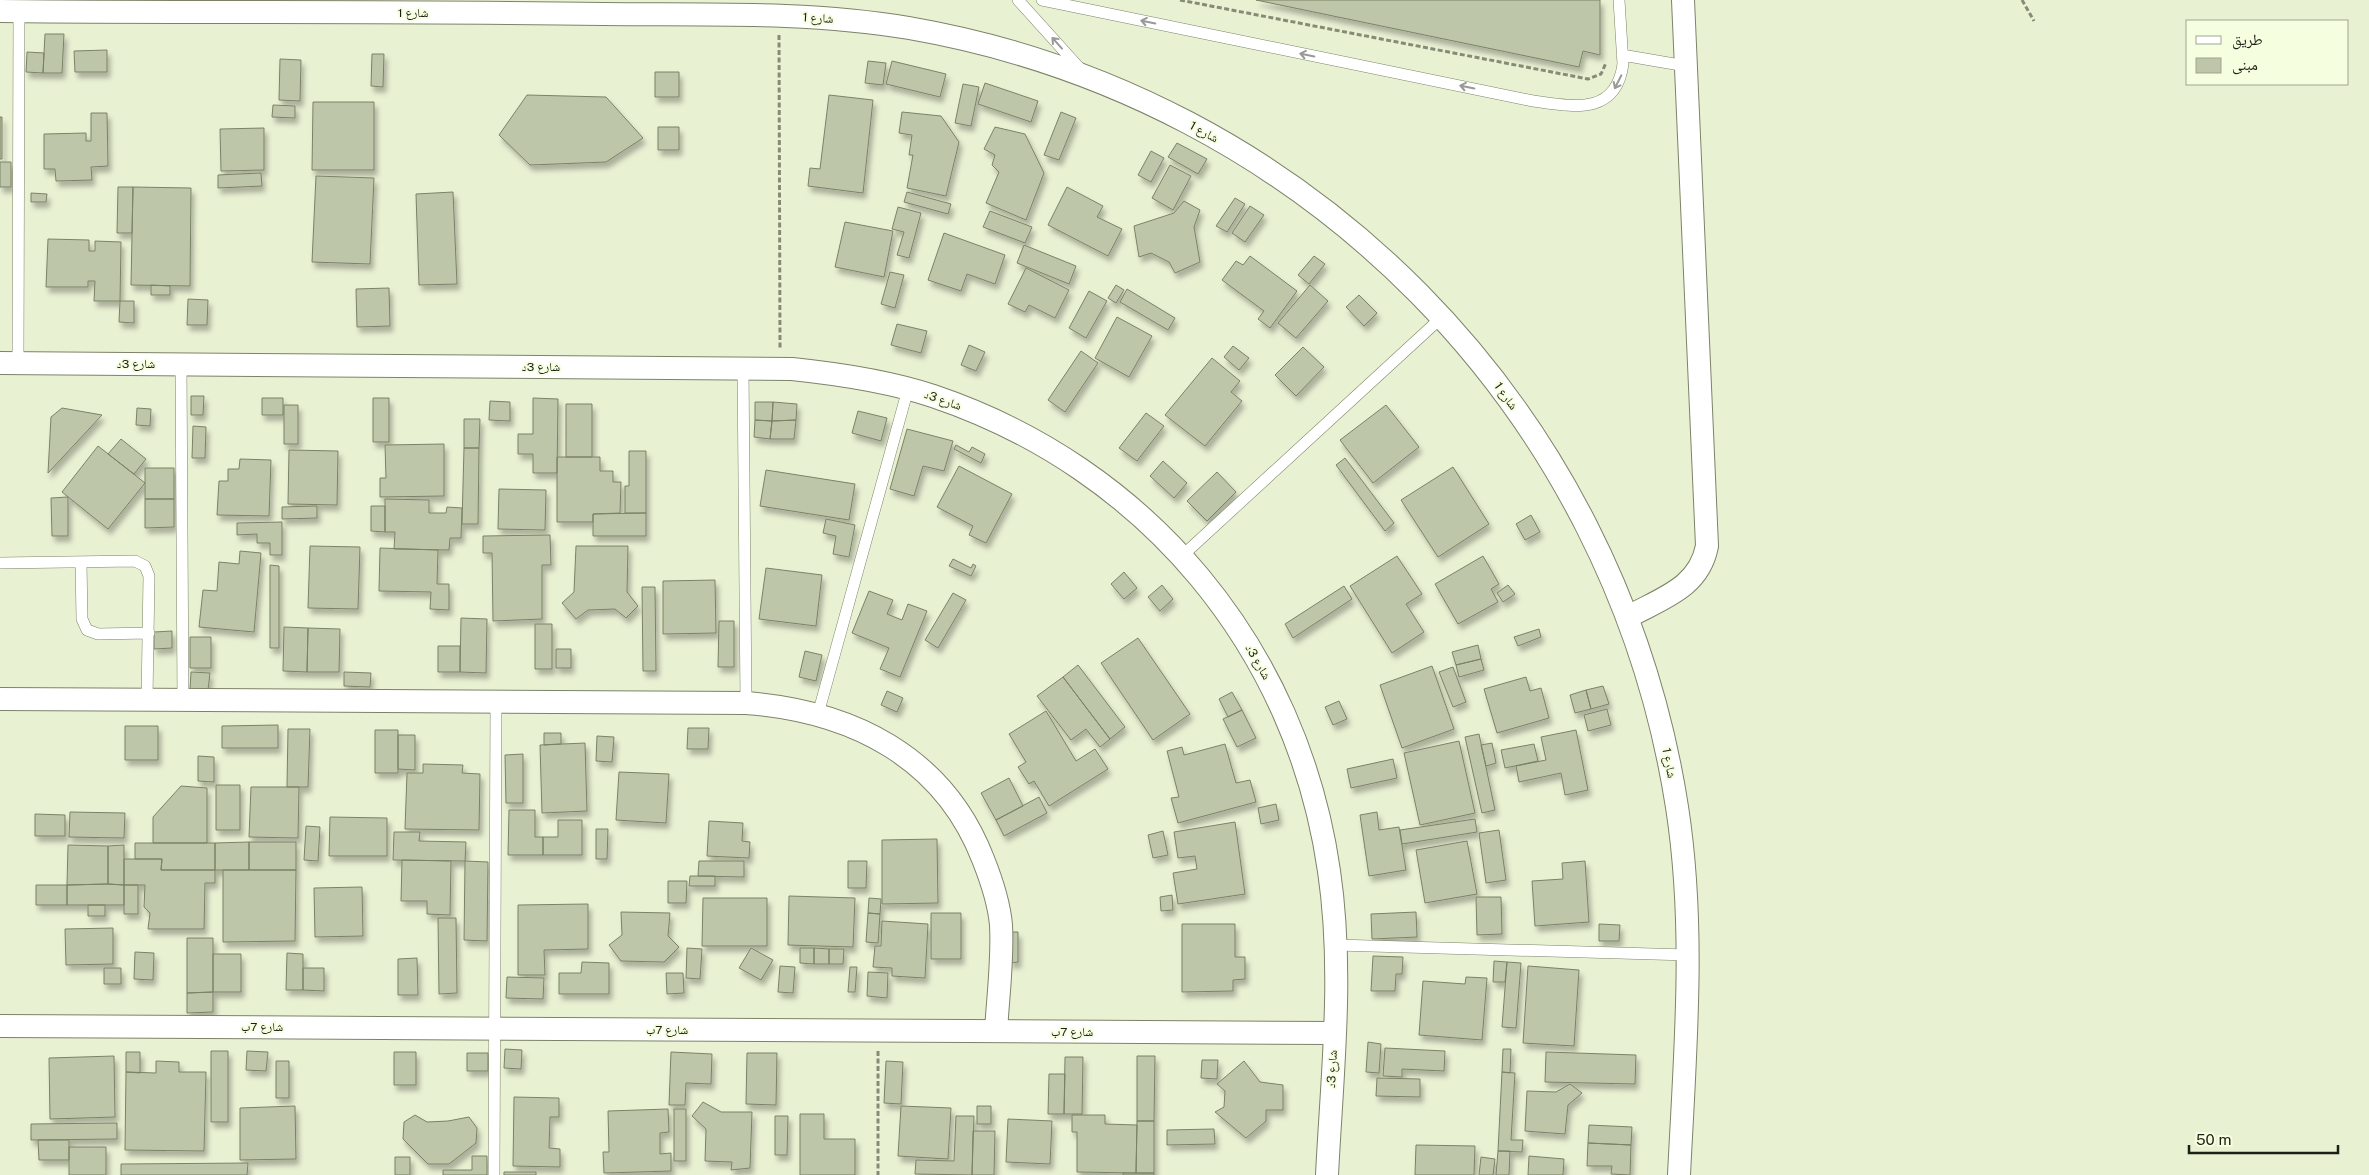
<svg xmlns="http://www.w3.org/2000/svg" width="2369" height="1175" viewBox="0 0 2369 1175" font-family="'Public Sans','Noto Naskh Arabic',sans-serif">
	<defs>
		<filter id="shadow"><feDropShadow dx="3" dy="5.5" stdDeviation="2.5" flood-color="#0004"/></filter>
	</defs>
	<rect width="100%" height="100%" fill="#e9f1d3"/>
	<path fill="#bec6a9" stroke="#7b8267" filter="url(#shadow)" d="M1256,0H1600V55L1583,51L1579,67Z
		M45,34H64L62,73H43Z
		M107,50V72H75L74,51Z
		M27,52L44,53L43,73L26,72Z
		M372,54H384L383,87L371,86Z
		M280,59L301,60L300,101L279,100Z
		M868,61L886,63L883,85L865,83Z
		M892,61L946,74L940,97L886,84Z
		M655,72H679V97H655Z
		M985,83L1038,101L1031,122L978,104Z
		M963,84L979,87L971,126L955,123Z
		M527,95L606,97L643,138L606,162L530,165L499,135Z
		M829,95L873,100L863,193L808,186L810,168L820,169Z
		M313,102H374V170H312Z
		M273,105L295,106V118L272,117Z
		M902,112L941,116L959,142L946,196L907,188L913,155H909L912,135L899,133Z
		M1061,112L1076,118L1059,160L1044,155Z
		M91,113H107L108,166L91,167L92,180L56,181L55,169H44V134L86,133V141H91Z
		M0,117H2V159H0Z
		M658,127H679V150H658Z
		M995,127L1025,134L1044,173L1026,220L986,203L999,172L992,165L995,155L984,149Z
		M264,128V170L221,171L220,129Z
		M1177,143L1207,159L1198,174L1168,157Z
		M1151,151L1164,158L1151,182L1138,175Z
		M0,162H11V187H0Z
		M1170,165L1191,176L1173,210L1152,198Z
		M261,173L262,186L218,188V175Z
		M316,176L374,178L370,264L312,262Z
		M118,187H133L132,233H117Z
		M133,187L191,188L190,286L131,285Z
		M1067,187L1103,206L1097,217L1122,229L1108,256L1048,225Z
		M453,192L457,284L419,285L416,194Z
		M907,192L951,204L948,214L904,202Z
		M31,193L47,194L46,202H31Z
		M1235,198L1245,204L1227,232L1216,226Z
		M1184,201L1200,210L1194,227L1200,262L1175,273L1169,262L1151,253L1139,257L1134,226L1174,213Z
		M1250,206L1264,215L1245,242L1232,233Z
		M898,207L921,213L909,258L897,255L904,232L892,229Z
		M990,211L1032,227L1025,243L983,227Z
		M845,222L893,231L884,277L835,267Z
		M944,233L1005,255L995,284L967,274L961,291L928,280Z
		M48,239L89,240V251H95V241L121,242L120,301H94L95,281H88V287H46Z
		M1024,245L1076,266L1069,284L1017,263Z
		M1250,256L1297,291L1270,328L1258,319L1264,311L1222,280L1236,261L1243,265Z
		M1314,256L1325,264L1309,284L1298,275Z
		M1026,268L1069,290L1055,318L1029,305L1025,312L1008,304Z
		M890,272L904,275L895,308L881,304Z
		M151,285L170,286V295H151Z
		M1116,285L1124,290L1116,303L1108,298Z
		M1310,285L1328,301L1296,338L1278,323Z
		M389,288L390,326L357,327L356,289Z
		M1127,289L1175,318L1168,330L1120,302Z
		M1089,291L1107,301L1086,338L1069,328Z
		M1359,295L1377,313L1364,326L1346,307Z
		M188,299L208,300L207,325H187Z
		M120,301H134V323L119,322Z
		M1117,317L1152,336L1129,377L1095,358Z
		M897,324L927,331L921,353L891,345Z
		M969,345L985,352L976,371L961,365Z
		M1233,346L1249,358L1239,370L1224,357Z
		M1303,347L1324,367L1296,396L1275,375Z
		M1081,351L1098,363L1065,412L1048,400Z
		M1212,358L1240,381L1231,392L1242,401L1205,446L1165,415Z
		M191,396H204L203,415H191Z
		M262,398H283V415H262Z
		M373,398H389V442H373Z
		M533,398L558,399L557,473H533V454H518V434H533Z
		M490,401L510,402V421L489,420Z
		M755,402H773L772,421L755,420Z
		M773,402L797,404L796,420L772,421Z
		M566,404H592V457H566Z
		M284,405H298V444H284Z
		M1386,405L1419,447L1373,483L1340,440Z
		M62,408L102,415L48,473L51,417Z
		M137,408L151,409L150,426L136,425Z
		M858,411L887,418L881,441L852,433Z
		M1146,413L1164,426L1137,461L1119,448Z
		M464,419H480L479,448H464Z
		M755,420L772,421L770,439L754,437Z
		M796,420L794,439H770L772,421Z
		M193,426L206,427L205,458H192Z
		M907,429L953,441L944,471L923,466L914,496L890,489Z
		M121,439L146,459L134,474L108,454Z
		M444,444V496L380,497V478H386L385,445Z
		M956,445L969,452L972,447L985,454L981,463L954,449Z
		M98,446L145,483L108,529L62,492Z
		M464,448H479L478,524H462Z
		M289,450L338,451L337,505L288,504Z
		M629,451H646V513H625V486H629Z
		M557,457H600V471H613V482H621L620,513L593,514V522H557Z
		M1345,458L1394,523L1385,531L1336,465Z
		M240,459L271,460L269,516L217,515L219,481H228V469H239Z
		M1163,461L1187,483L1174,498L1150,476Z
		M959,466L1012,494L986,543L969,535L973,526L937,507Z
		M1453,467L1489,524L1438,557L1401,500Z
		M145,468H174V499H145Z
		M766,470L855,484L849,520L760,506Z
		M1217,472L1236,492L1207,521L1187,501Z
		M499,489L546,490L545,530L498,529Z
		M68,497V536H52L51,498Z
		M145,499H174V527L145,528Z
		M385,499L429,500V513H446L447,507L462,508L461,538H450L449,550L394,549L395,532H385Z
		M317,506V518L282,519V507Z
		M371,506H385V532L371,531Z
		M646,513V536H593V514Z
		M1531,515L1540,532L1525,540L1516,524Z
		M826,519L855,525L849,557L833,554L836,536L823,533Z
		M282,522V555H270V543H257V534L237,535V523Z
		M550,535L551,565H542V619L493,621L492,553H483V536Z
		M310,546L360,547L358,609L308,608Z
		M576,546H628L627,592L638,606L626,618L615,609L588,610L576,619L562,603L574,592Z
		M380,548L438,550L437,584H449V610L430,609L431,592L379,591Z
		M240,551L261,553L254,632L199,627L203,590L217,591L219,562L239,564Z
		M1397,556L1422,594L1406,604L1424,632L1392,653L1350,586Z
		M1483,556L1499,584L1491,589L1498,602L1458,624L1435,584Z
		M953,559L971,568L973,564L976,566L971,576L949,566Z
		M270,565L279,566V648H270Z
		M766,568L822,575L816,626L759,619Z
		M1124,572L1137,588L1124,599L1111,584Z
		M715,580L716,633L663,634V581Z
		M1162,585L1173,599L1160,611L1148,597Z
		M1508,585L1515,594L1503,602L1497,593Z
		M1344,586L1352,599L1293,638L1285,624Z
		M642,587H655L656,671H643Z
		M869,591L893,600L887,614L902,620L908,604L927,611L900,677L880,669L889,648L852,633Z
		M953,593L966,600L938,648L925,640Z
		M461,618L487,619L486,673L460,672Z
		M719,621H734V667H718Z
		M535,624H552V669H535Z
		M284,627L308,628L307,672L283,671Z
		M308,628L340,629L339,672H307Z
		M1539,629L1541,637L1518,646L1514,637Z
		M172,631V648L154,649V632Z
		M190,637H211V668H190Z
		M1138,638L1190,714L1153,740L1101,663Z
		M1478,645L1481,659L1456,665L1452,652Z
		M438,646H460V672H438Z
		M556,649H571V668H556Z
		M805,651L822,655L816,681L799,677Z
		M1481,659L1484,670L1459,677L1456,665Z
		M1078,665L1125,727L1110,739L1063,677Z
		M1432,666L1454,729L1402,748L1380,685Z
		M1453,667L1466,702L1453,707L1439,672Z
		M191,672L210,673L208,690L190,689Z
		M344,672L371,673L370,687L344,686Z
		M1063,677L1110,739L1100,747L1086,729L1071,740L1037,696Z
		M1526,677L1530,691L1541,688L1549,718L1497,733L1484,689Z
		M1603,686L1609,704L1591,709L1586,690Z
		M1586,690L1591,709L1575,713L1570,695Z
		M887,691L903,698L897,712L881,705Z
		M1232,692L1242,710L1228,717L1219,699Z
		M1339,701L1347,719L1333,725L1325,707Z
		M1607,709L1611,725L1588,731L1584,715Z
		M1242,710L1256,738L1237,747L1223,719Z
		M1046,711L1076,761L1095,749L1108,769L1049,806L1034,781L1029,784L1018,767L1026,762L1009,734Z
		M278,725V748H222V726Z
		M125,726H158V760H125Z
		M688,728H709L708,749H687Z
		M288,729H310L308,787H287Z
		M375,730H398V773H375Z
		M1576,730L1588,790L1565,795L1561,773L1519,782L1516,766L1546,760L1541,737Z
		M544,733H561V744L544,745Z
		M1479,734L1495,810L1482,813L1465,737Z
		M398,735H415V770L398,769Z
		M597,736L614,737L612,762L596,761Z
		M1459,741L1475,813L1420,825L1404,753Z
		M585,743L587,811L542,813L540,745Z
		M1492,743L1496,763L1486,766L1481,745Z
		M1225,744L1236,783L1250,780L1256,802L1178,823L1171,798L1179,797L1167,751L1182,747L1184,755Z
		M1534,744L1538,761L1505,768L1501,750Z
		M523,754V803H506L505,755Z
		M198,756L214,757V782L198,781Z
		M1393,759L1397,778L1351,788L1347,769Z
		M423,764L463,765L462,773L480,774L479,830L405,829L407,773H423Z
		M619,772L669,774L666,823L616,820Z
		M1009,778L1023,806L996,820L981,793Z
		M216,785H240V830H216Z
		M181,786L207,788V843H153V817Z
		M251,787H299L298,838L249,837Z
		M1039,797L1047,813L1004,836L996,820Z
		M1276,804L1279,820L1261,824L1258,808Z
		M509,810H535V837H543V855H508Z
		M70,812L125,813L124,838L69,837Z
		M1377,812L1379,830L1399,827L1406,870L1369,876L1360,815Z
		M35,814L65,815V836H35Z
		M330,817L387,818V856H329Z
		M1475,819L1477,832L1402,844L1400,830Z
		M558,820H582V855H543V837H558Z
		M709,821L743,823L742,841L750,842L749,858L707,856Z
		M1235,822L1245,894L1178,904L1173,873L1197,869L1195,856L1178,858L1174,832Z
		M306,826L320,827L318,861L304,860Z
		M596,829H608L607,859H596Z
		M1499,830L1506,880L1486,883L1479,833Z
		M1163,831L1168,855L1153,858L1148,835Z
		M394,832H420L419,841L466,842L465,861L393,860Z
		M937,839L938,903L882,904V840Z
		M1467,841L1477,894L1425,903L1416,850Z
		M249,842H296V870H249Z
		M249,842V870H215V843Z
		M135,843H215V870H161L162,859H135Z
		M68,845L108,846V884L67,885Z
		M124,845V885L108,884V846Z
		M124,859H162L161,870H215V883H205L204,929H148L150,913L144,907L145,885H124Z
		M402,860L451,861L450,915L427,914V901H401Z
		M465,861L488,862L487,941L464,940Z
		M699,861H744V877L698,876Z
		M848,861H867L866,888H848Z
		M1585,861L1589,922L1535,926L1532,881L1563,879L1562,863Z
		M223,870H296L295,941L223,942Z
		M690,876H715V886H689Z
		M668,881H687L686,903H668Z
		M108,884L124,885V905H67V885Z
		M36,885H67V905H36Z
		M124,885H138V914H124Z
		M362,887L363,936L315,937L314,888Z
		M1172,895L1173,910L1161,911L1160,897Z
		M789,896L855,898L853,947L788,945Z
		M1476,897H1501L1502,934L1477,935Z
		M703,898H767V946H702Z
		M869,898L881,899L880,914L868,913Z
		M588,904V949L544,950L545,975H518V905Z
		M88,905H105V916H88Z
		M621,912L670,913L668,936L679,947L664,962L621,961L609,945L622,935Z
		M1416,912L1417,937L1372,939L1371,914Z
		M868,913L880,914L878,943L866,942Z
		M931,913H961V959H931Z
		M438,918H456L457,993L439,994Z
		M882,921L928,924L925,978L892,976V968L873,967L875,946H881Z
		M1182,924H1235V957H1245V979L1233,980V991L1182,992Z
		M1599,924L1620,925L1619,941H1599Z
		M113,928V964L66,965L65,929Z
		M1010,932H1018V962L1010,963Z
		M187,938H213V992L187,993Z
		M687,948L702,949L700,979L686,978Z
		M751,948L773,960L761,980L739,968Z
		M800,948H814V964L800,963Z
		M814,948L829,949V964H814Z
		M829,949H844L843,964H829Z
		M135,952L154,953L153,980L134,979Z
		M287,953L303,954V990H286Z
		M213,954H241V992H213Z
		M1373,956L1403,957L1402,974H1396L1395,991H1371Z
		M417,958L418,995H398V959Z
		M1494,961L1507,962L1505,982H1493Z
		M582,962L609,963V994H559V973H581Z
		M1507,962L1521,963L1516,1028L1502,1027Z
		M780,966L795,967L793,993L778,992Z
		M1528,966L1579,970L1574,1046L1523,1043Z
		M850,967H857L855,992H848Z
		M104,968H121V984H104Z
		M303,968H324V991L303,990Z
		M868,972L888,973L887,998L867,996Z
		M666,973H683L684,993L667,994Z
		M507,977L544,978L543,999L506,998Z
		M1466,977L1487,978L1482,1040L1419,1035L1423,981L1465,984Z
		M213,992V1012L187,1013V993Z
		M1368,1042L1381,1044L1379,1073L1366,1072Z
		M1385,1048L1445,1051L1444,1071L1402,1069V1077L1383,1076Z
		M505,1049L522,1050L521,1069L504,1068Z
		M1503,1049H1511L1510,1073L1502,1072Z
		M211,1051H228V1122H211Z
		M247,1051L268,1052L266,1071L246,1070Z
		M126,1052H140V1073L126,1072Z
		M394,1052H416V1085H394Z
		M671,1052L712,1054L711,1084L686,1083L685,1105H669Z
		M1546,1052L1636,1055L1635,1084L1545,1082Z
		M467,1053H488V1071H467Z
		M747,1053H777L776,1105L746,1104Z
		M114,1056L115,1117L50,1119L49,1058Z
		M1137,1056H1155L1154,1121H1137Z
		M1065,1057H1083L1082,1114H1064Z
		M1202,1060H1218L1217,1079L1201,1078Z
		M156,1061L179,1062V1072H206L204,1151L125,1150L126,1072L156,1073Z
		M276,1061H289V1098H276Z
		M886,1061L903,1062L901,1104L884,1103Z
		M1244,1061L1260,1082L1283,1085V1110H1266V1121L1246,1138L1215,1112L1224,1107L1225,1091L1217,1084Z
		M1502,1072L1515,1073L1511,1140H1523L1522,1152L1498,1151Z
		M1049,1074H1065L1064,1114H1048Z
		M1377,1078L1420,1079V1097L1376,1096Z
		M1570,1084L1582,1093L1568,1105L1565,1134L1525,1131L1527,1091L1556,1092Z
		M514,1097L559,1098V1117H550L549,1148L560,1149V1167L513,1166Z
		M703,1102L721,1112H752L750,1168L731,1170L732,1162L705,1161L706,1129L692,1116Z
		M295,1106L296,1159L240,1160V1108Z
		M901,1106L951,1108L948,1159L898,1156Z
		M977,1106H991V1124H977Z
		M668,1109L669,1132L660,1133V1154L671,1153V1171L604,1173L603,1152H609L608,1111Z
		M674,1109H686V1161H674Z
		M800,1114H824V1139H855V1175H800Z
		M415,1115L427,1122L448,1121L469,1117L477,1128L476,1143L449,1164H428L403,1139L404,1122Z
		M1072,1115H1105V1124L1137,1125L1136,1173L1077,1172V1132H1072Z
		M775,1116H788L787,1155H775Z
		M956,1116H974L972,1175L915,1174L916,1160L954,1161Z
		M1008,1119L1052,1121L1050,1164L1006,1162Z
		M1137,1121H1154V1173H1136Z
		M117,1123V1139L31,1140V1124Z
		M1589,1125L1632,1127L1631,1145L1588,1143Z
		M1214,1129L1215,1144L1167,1145V1130Z
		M973,1131H995L994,1175H972Z
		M38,1140H69V1160H39Z
		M1588,1143L1631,1145L1630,1175L1611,1174L1612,1166H1587Z
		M1416,1145L1475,1146L1474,1175H1415Z
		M69,1147H106V1175H69Z
		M1498,1151H1510L1509,1175H1496Z
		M472,1156H487V1175H443V1170H472Z
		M1529,1156L1564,1159L1563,1175H1528Z
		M395,1157H410V1175H395Z
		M1481,1157L1495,1159L1493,1175H1479Z
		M248,1163L247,1175H121V1164Z
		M504,1172H536V1175H504Z
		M1123,1173H1154V1175H1123Z"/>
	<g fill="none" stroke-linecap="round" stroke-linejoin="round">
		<g stroke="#7c8368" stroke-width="12">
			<path id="lane" d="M1018,0L1083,72
				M1042,0L1533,101C1571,106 1616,117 1623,64L1619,0
				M1622,55L1686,66
				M18,363L19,11
				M181,364L183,700
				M743,368L746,703
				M1182,556L1442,317
				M81,562L82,619L87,630L98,634L149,633
				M0,563L135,561L145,566L149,576L147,700
				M818,714L908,389
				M1336,945L1688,955
				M494,1175L496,702"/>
		</g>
		<g stroke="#7c8368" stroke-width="24">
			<path id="street" d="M0,11C201,13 402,11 603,14C704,15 808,11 909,28C1307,97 1615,408 1677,807C1696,929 1685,1052 1679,1175
				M0,363L792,369C840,374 888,381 933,396C1147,468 1297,648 1329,871C1344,972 1332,1074 1327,1175
				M1628,617C1662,598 1699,588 1707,546L1683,0
				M0,699L746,703C851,711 943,756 983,859C991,879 999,902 1001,925C1003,960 998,996 996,1031
				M0,1026L1334,1033"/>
		</g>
		<path stroke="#868b76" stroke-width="3" stroke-dasharray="5 2.5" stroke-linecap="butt" d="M1180,0L1588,79L1601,74L1606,63
			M2022,0L2034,21
			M779,35L780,348
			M878,1051V1175"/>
		<use href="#lane" stroke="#fff" stroke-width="11"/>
		<use href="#street" stroke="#fff" stroke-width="22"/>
	</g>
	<defs><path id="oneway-shaft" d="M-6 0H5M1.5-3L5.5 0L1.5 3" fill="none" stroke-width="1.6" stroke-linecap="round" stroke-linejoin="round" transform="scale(1.25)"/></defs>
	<g stroke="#999a95">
		<use href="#oneway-shaft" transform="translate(1148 22) rotate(-168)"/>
		<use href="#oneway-shaft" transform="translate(1057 43) rotate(-132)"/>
		<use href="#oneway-shaft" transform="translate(1307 55) rotate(-168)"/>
		<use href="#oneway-shaft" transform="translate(1618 82) rotate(117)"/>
		<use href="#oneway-shaft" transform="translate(1467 87) rotate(-168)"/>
	</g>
	<g text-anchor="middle" stroke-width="4" stroke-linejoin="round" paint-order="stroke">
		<g font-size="12" fill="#1c1f14" stroke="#f6fee0">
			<text x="413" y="17">شارع 1</text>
			<text transform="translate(818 18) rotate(3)" y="4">شارع 1</text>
			<text transform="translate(1204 132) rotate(29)" y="4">شارع 1</text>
			<text x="136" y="368">شارع 3د</text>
			<text x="541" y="371">شارع 3د</text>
			<text transform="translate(1506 396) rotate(54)" y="4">شارع 1</text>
			<text transform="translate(943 400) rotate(19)" y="4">شارع 3د</text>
			<text transform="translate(1258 662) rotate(60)" y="4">شارع 3د</text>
			<text transform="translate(1669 763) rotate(79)" y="4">شارع 1</text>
			<text x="262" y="1031">شارع 7ب</text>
			<text x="667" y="1034">شارع 7ب</text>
			<text x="1072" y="1036">شارع 7ب</text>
			<text transform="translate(1332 1069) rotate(-87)" y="4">شارع 3د</text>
		</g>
	</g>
	<rect x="2186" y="20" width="162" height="65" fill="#f6fee0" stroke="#9fa58e"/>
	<rect x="2196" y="36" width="25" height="8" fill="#ffffff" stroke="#9fa58e"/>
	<text x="2232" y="45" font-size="15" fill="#1c1f14">طريق</text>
	<rect x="2196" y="58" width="25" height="15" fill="#bec6a9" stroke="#9fa58e"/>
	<text x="2232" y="70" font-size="15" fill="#1c1f14">مبنى</text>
	<path d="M2189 1145v8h149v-8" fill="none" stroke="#1c1f14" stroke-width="2.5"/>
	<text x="2196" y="1145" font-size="15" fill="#1c1f14" stroke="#f6fee0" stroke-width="4" paint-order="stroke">50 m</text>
</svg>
